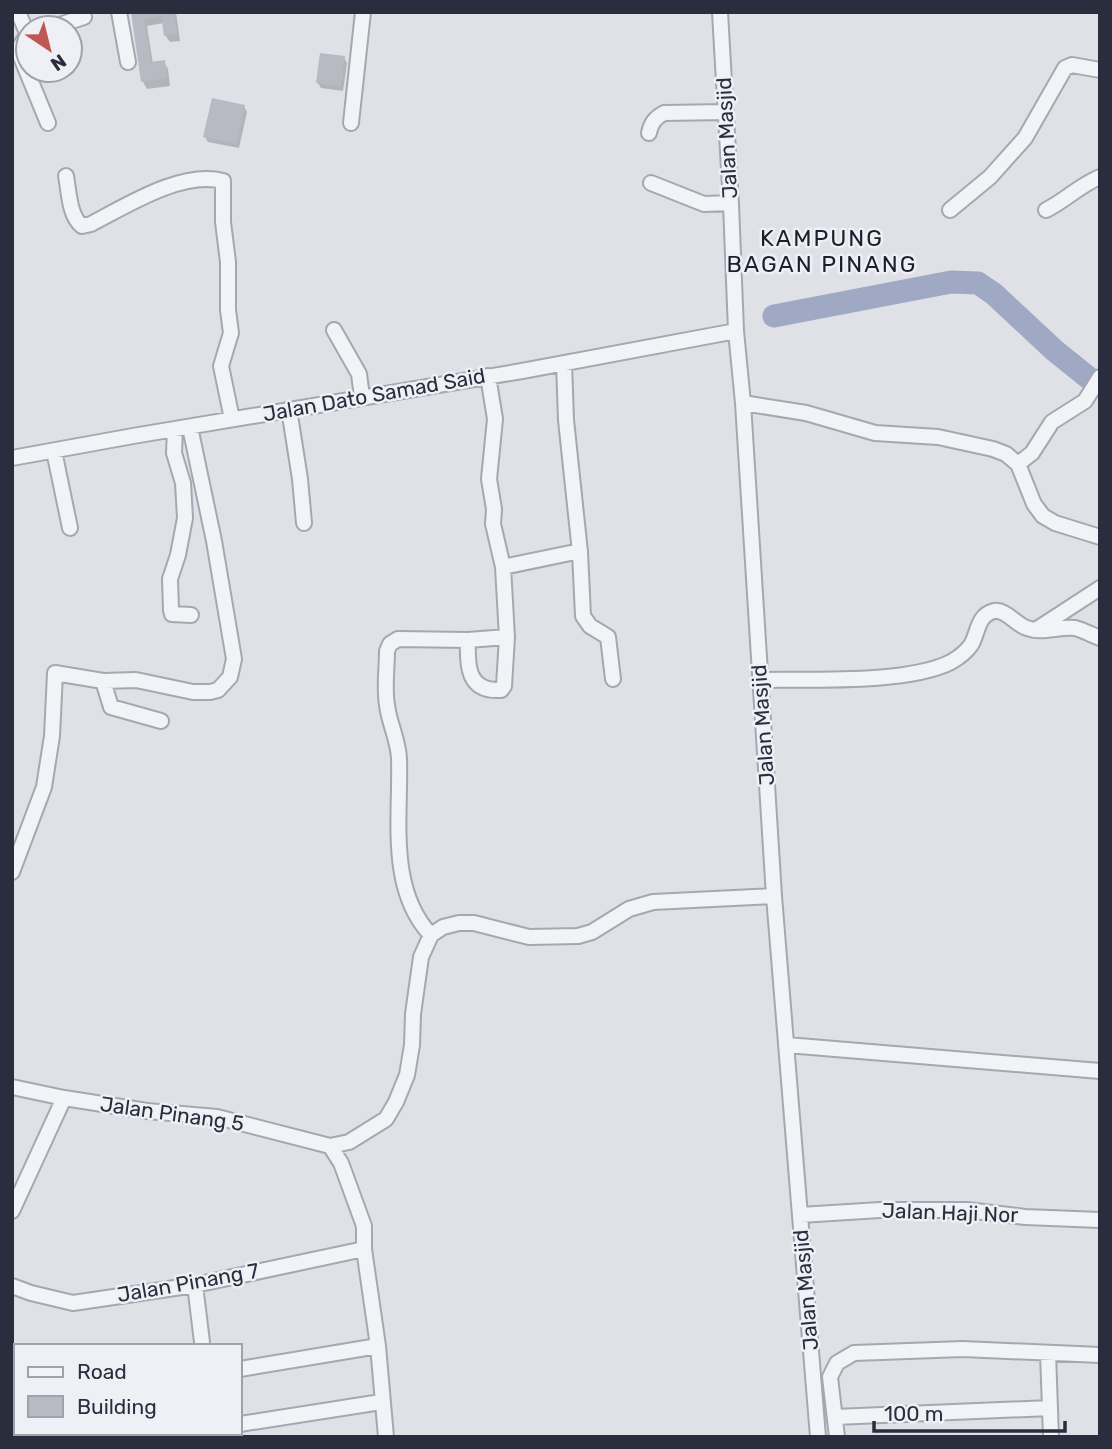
<svg xmlns="http://www.w3.org/2000/svg" width="1112" height="1449" viewBox="0 0 1112 1449" font-family="Rubik,sans-serif">
	<rect width="100%" height="100%" fill="#e0e1e7"/>
	<path fill="#0003" d="M132,12H176L180,41L170,42L165,35L164,23L147,26L153,64L164,62L168,69L170,86L147,89L143,82Z
		M344,58L347,63L343,91L321,88L318,83Z
		M244,107L247,112L239,148L208,142L205,137Z"/>
	<g fill="none" stroke-linecap="round" stroke-linejoin="round">
		<path stroke="#9fa9c4" stroke-width="23" d="M774,316L951,282L978,283L994,294L1054,350L1100,387"/>
	</g>
	<path fill="#b8bac3" d="M131,12H174L177,34L164,36L161,16L144,19L151,62L165,60L167,78L141,82Z
		M320,53L345,56L341,87L316,83Z
		M212,98L245,105L237,144L203,137Z"/>
	<g fill="none" stroke-linecap="round" stroke-linejoin="round">
		<g stroke="#a6a7b1" stroke-width="18">
			<path id="minor" d="M18,12L28,35
				M119,12L128,62
				M720,12L731,204L736,331L743,403L774,896L818,1437
				M50,28L84,17
				M27,35L18,50L48,123
				M351,123L363,12
				M649,133C651,123 655,118 664,113L726,112
				M66,176C69,191 69,216 82,226L91,224C126,206 182,170 223,181V222L228,262V310L231,333L221,366L232,419
				M651,183L704,204L731,203
				M950,210L990,177L1025,138L1065,68L1072,65L1100,70
				M1046,210C1066,200 1080,185 1100,177
				M334,330L359,374L362,397
				M564,363L566,420L580,552L583,616L590,626L608,637L613,679
				M743,403L806,413L875,433L938,437L993,449L1006,454L1018,464L1034,504L1043,516L1055,523L1100,537
				M289,409L300,479L304,523
				M175,429L174,453L183,483L185,518L178,555L170,579L171,610L172,614L191,615
				M54,451L70,528
				M12,458L133,436L522,371L736,331
				M1018,464L1032,453L1052,422L1085,401L1100,377
				M503,567L580,551
				M1037,629L1100,588
				M468,640C467,665 467,692 501,690L504,686L507,637L503,567L493,524L494,509L489,479L495,419L488,376
				M759,680C810,679 908,684 951,662C958,658 966,652 971,645C978,634 977,615 994,611C1006,609 1016,625 1027,628C1042,634 1059,626 1075,628C1083,630 1092,635 1100,638
				M103,681L111,707L161,721
				M12,872L44,787L52,736L55,673L103,681L136,680L193,692H210L218,690L230,677L234,659L214,541L190,427
				M431,935C387,889 401,815 399,758C398,739 389,723 387,705C384,688 387,668 387,651L390,644L398,639L468,640L507,637
				M787,1045L1100,1071
				M12,1087L64,1098L147,1111L217,1117L330,1146L349,1142L386,1119L396,1102L407,1075L412,1045L413,1014L421,957L431,935L443,927L459,923H474L529,937L578,936L592,932L629,909L653,902L774,896
				M330,1146L341,1163L364,1226V1249L378,1346L386,1437
				M12,1211L64,1098
				M800,1215L880,1210H967L1025,1217L1100,1220
				M195,1285L202,1342
				M12,1286L31,1293L73,1303L195,1285L364,1249
				M1048,1353L1051,1437
				M240,1369L378,1346
				M12,1401H16
				M835,1417L1050,1408
				M240,1424L381,1402
				M48,1433V1437
				M163,1437L185,1433
				M837,1437L830,1377L837,1363L854,1353L963,1349L1100,1355"/>
		</g>
		<use href="#minor" stroke="#f2f3f6" stroke-width="14"/>
	</g>
	<g text-anchor="middle" stroke-width="5" stroke-linejoin="round" paint-order="stroke">
		<g font-size="21" fill="#2a2d3d" stroke="#eff0f5">
			<text transform="translate(727 138) rotate(-93)" y="7">Jalan Masjid</text>
			<text transform="translate(374 395) rotate(-10)" y="7">Jalan Dato Samad Said</text>
			<text transform="translate(763 725) rotate(-94)" y="7">Jalan Masjid</text>
			<text transform="translate(172 1114) rotate(8)" y="7">Jalan Pinang 5</text>
			<text transform="translate(950 1213) rotate(2)" y="7">Jalan Haji Nor</text>
			<text transform="translate(188 1283) rotate(-10)" y="7">Jalan Pinang 7</text>
			<text transform="translate(806 1290) rotate(-95)" y="7">Jalan Masjid</text>
		</g>
		<g font-size="23" letter-spacing="2" fill="#1c1f2e" stroke="#eff0f5">
			<text x="822" y="246">KAMPUNG<tspan x="822" dy="26">BAGAN PINANG</tspan></text>
		</g>
	</g>
	<rect width="1112" height="1449" fill="none" stroke="#2a2d3d" stroke-width="28"/>
	<rect x="14" y="1344" width="228" height="91" fill="#eff0f5" stroke="#a0a2ab" stroke-width="2"/>
	<rect x="28" y="1367" width="35" height="10" fill="#f2f3f6" stroke="#a0a2ab" stroke-width="2"/>
	<text x="77" y="1379" font-size="21" fill="#2a2d3d">Road</text>
	<rect x="28" y="1396" width="35" height="21" fill="#b8bac3" stroke="#a0a2ab" stroke-width="2"/>
	<text x="77" y="1414" font-size="21" fill="#2a2d3d">Building</text>
	<g transform="translate(49 49) rotate(145)"><circle r="33" fill="#eff0f5" stroke="#a0a2ab" stroke-width="2"/>
	<path d="M0-5L12 26L0 18L-12 26Z" fill="#bf5752"/>
	<text y="-10" font-size="19" font-weight="bold" text-anchor="middle" fill="#2a2d3d">N</text>
	</g>
	<path d="M874 1421v10h191v-10" fill="none" stroke="#2a2d3d" stroke-width="3.5"/>
	<text x="884" y="1421" font-size="21" fill="#2a2d3d" stroke="#eff0f5" stroke-width="5" paint-order="stroke">100 m</text>
</svg>
